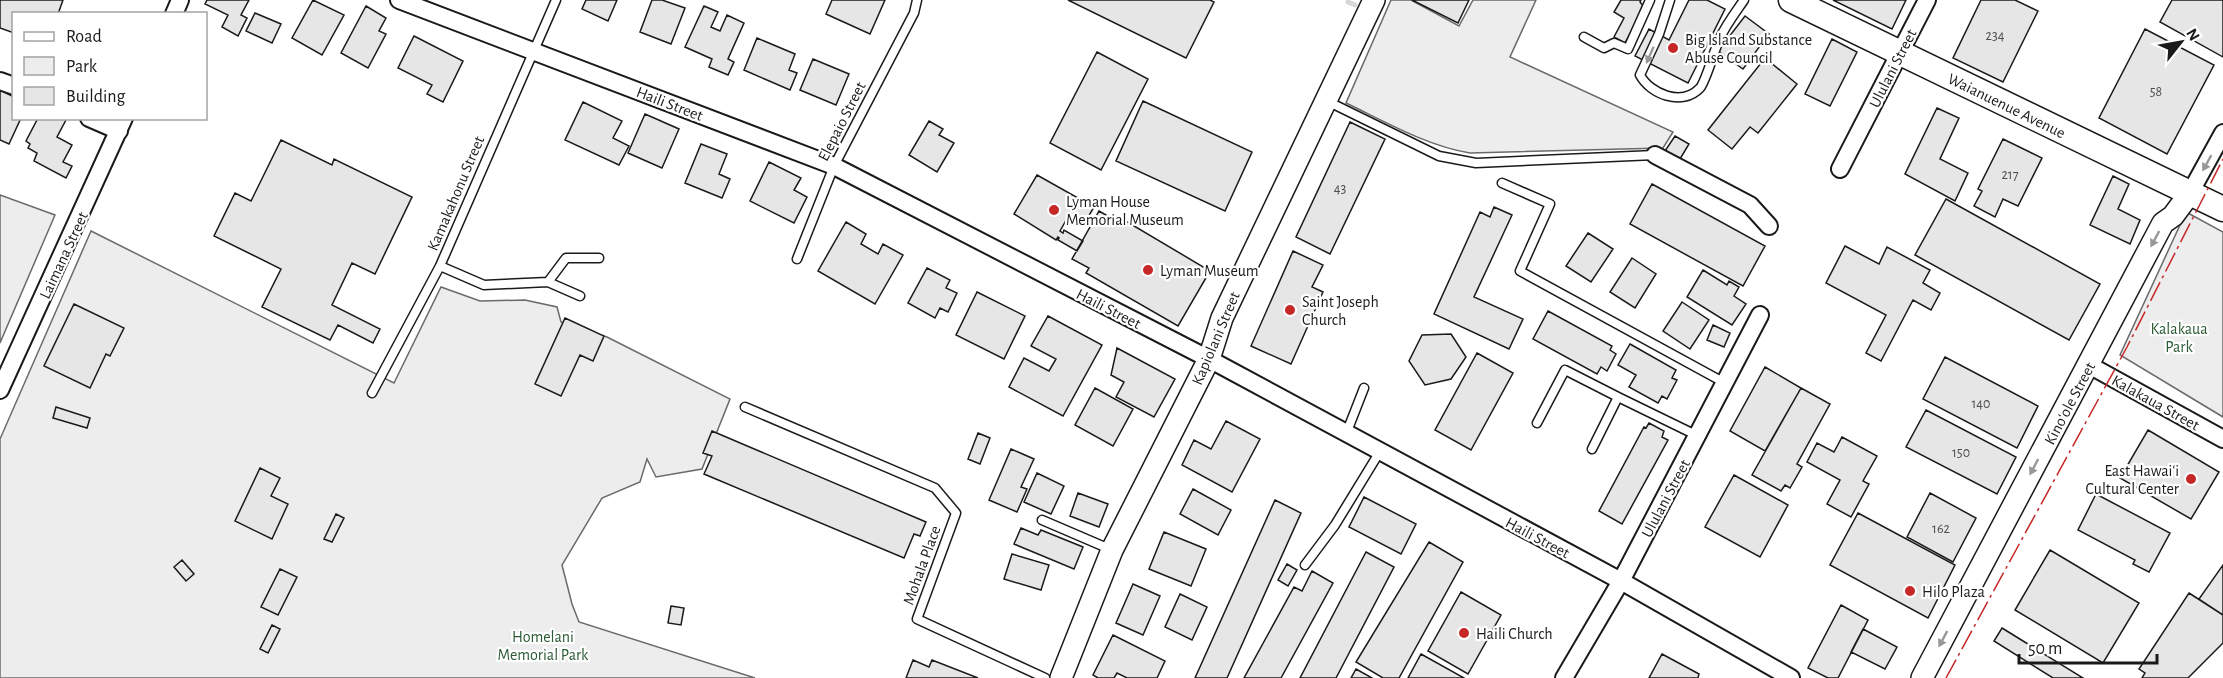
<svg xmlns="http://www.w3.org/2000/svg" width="2223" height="678" viewBox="0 0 2223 678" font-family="'Alegreya Sans',sans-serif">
	<rect width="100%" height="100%" fill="#fff"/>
	<path fill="#ededed" stroke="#6a6a6a" stroke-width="1.5" d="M1391,0H1411L1459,26L1473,0H1536L1510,57L1673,132L1663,148L1470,153C1427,146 1386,122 1346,103Z
		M0,195L55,215L0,343Z
		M2186,212L2223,232V417L2120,355Z
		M91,231L394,383L441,287L480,301L525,300L557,307L561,322L607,337L730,399L702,469L656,477L647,459L640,482L602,498L562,565L572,604L579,622L755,678H0V439Z"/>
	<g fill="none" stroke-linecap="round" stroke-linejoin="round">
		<path stroke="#d7d7d7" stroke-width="5" d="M1348,2L1355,5"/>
	</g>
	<path fill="#e6e6e6" stroke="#1a1a1a" stroke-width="1.5" d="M0,0H63L58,14H14V33L0,28Z
		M207,0H249L241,15L247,18L238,36L222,27L228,15L205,4Z
		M313,0L344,15L322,55L292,38Z
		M586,0H617L608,21L582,9Z
		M652,0H662L685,8L671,44L640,32Z
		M832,0H885L870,34L826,14Z
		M1068,0H1210L1214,2L1186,58Z
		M1412,0H1469L1458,23Z
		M1621,0H1641L1640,2L1644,7L1625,43L1614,37L1624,18L1614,12Z
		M1689,0H1707L1725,9L1688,83L1635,56L1649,29L1669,40Z
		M1833,0H1906L1892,29Z
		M1981,0H2015L2038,11L2003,82L1953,58Z
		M2172,0H2223V57L2160,22Z
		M366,6L386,18L379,31L386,34L368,68L341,53Z
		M704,6L718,12L711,27L720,31L727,15L744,23L728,59L734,62L728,75L709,67L712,59L685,47Z
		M255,13L281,24L272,43L246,31Z
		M1745,16L1769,34L1743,69L1718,51Z
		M2145,29L2214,65L2167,154L2099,118Z
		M414,36L463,61L443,102L427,94L432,85L398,68Z
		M757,38L795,54L789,70L797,73L790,90L744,70Z
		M1832,39L1857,52L1830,106L1805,94Z
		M1097,52L1148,79L1101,170L1050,143Z
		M1765,58L1797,84L1758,133L1750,127L1732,149L1708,130Z
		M813,59L849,74L836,105L800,90Z
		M0,90L14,97V118H21L9,144L0,140Z
		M1143,101L1252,152L1225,211L1116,161Z
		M583,102L622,121L613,138L629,146L619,165L565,140Z
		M1937,108L1959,118L1940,159L1968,173L1955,201L1905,174Z
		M645,114L679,129L662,168L628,153Z
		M38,118H67L57,137L72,145L63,162L72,166L66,178L34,161L37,153L28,148L30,144L26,141Z
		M929,121L943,129L939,135L954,143L937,172L909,155Z
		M1350,122L1385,139L1330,254L1296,237Z
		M1675,136L1689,144L1680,159L1665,151Z
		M2003,139L2042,158L2018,206L2003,199L1995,217L1974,206L1982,191L1978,189Z
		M281,140L332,165L334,159L412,197L375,274L352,263L332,305L380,329L373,343L338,325L330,340L262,307L281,269L214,236L235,193L251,201Z
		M701,144L727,154L719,174L730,179L722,198L685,183Z
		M769,162L801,178L794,190L807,197L794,223L750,201Z
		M1037,175L1094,207L1083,226L1068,217L1060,231L1063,233L1064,230L1083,241L1077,251L1058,240L1059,238L1058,237L1056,240L1014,214Z
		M2113,176L2129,184L2118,209L2140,220L2130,244L2090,225Z
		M1652,184L1765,246L1743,286L1630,224Z
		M1946,199L2100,284L2069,340L1915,255Z
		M1494,207L1512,215L1474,297L1523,319L1509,349L1434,314L1480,212L1490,217Z
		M1099,211L1116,221L1119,217L1210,271L1178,326L1086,273L1089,268L1072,259Z
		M846,222L866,234L861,244L878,254L883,244L903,255L875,304L818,271Z
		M1588,233L1613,249L1591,282L1566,266Z
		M1845,246L1879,264L1887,247L1930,270L1923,283L1940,293L1931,310L1913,300L1881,361L1866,353L1886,315L1826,283Z
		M1293,251L1323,265L1312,287L1323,292L1291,364L1251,346Z
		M1632,258L1656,274L1635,308L1610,292Z
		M927,268L950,280L946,288L957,293L948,312L940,308L935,318L908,303Z
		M1703,270L1727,285L1729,281L1739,287L1734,296L1746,304L1732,325L1687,297Z
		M977,292L1025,316L1004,359L956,335Z
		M1682,302L1709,320L1690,349L1663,331Z
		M74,304L124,328L110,356L106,354L90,388L44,366Z
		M1548,311L1612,346L1610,350L1616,354L1607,371L1601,367L1597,374L1533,339Z
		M1048,316L1102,345L1063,416L1009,387L1024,358L1049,371L1056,359L1031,346Z
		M565,318L604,336L593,361L580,355L561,396L535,384Z
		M1713,325L1730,333L1724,347L1707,340Z
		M1451,334L1466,357L1451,379L1425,385L1409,361L1422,335Z
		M1630,344L1676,370L1672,378L1677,380L1667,399L1662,396L1658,403L1629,387L1636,375L1618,365Z
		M1117,348L1175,379L1154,417L1116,397L1124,382L1111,375Z
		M1477,353L1513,373L1471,450L1435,430Z
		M1945,357L2038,406L2017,448L1923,399Z
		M1765,367L1801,388L1765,451L1730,431Z
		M1095,388L1133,409L1113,446L1075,425Z
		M1801,388L1830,404L1797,464L1802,467L1790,488L1785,485L1781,491L1752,475Z
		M56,407L90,418L87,428L53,418Z
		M1926,410L2016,457L1997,494L1906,447Z
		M1226,421L1260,439L1232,492L1182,465L1194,440L1211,449Z
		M1649,423L1664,431L1662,437L1668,440L1622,524L1599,511L1644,427L1646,428Z
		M2148,430L2219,472L2191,519L2120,478Z
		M712,431L926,522L920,536L914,534L904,558L704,474L712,456L703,453Z
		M978,433L990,438L980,464L968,459Z
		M1842,437L1877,456L1863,481L1869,484L1851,517L1827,504L1840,480L1807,462L1817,443L1834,452Z
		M1011,449L1034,459L1021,487L1027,489L1017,512L989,500Z
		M260,468L280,478L271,496L288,504L272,539L235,521Z
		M1037,473L1064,486L1051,514L1024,502Z
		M1734,475L1788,505L1760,557L1705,527Z
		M1193,489L1231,510L1218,535L1180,514Z
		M1078,493L1108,504L1099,527L1070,516Z
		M1930,493L1976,518L1953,562L1907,537Z
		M2096,494L2170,533L2149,572L2133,564L2135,560L2078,530Z
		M1364,497L1416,524L1401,554L1349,527Z
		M1275,500L1301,513L1227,678H1195Z
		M1858,513L1955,565L1928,618L1830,565Z
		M336,514L344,518L332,542L324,539Z
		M1021,528L1038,535L1041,530L1083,547L1074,569L1014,544Z
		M1164,532L1206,549L1191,586L1149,569Z
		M1429,542L1463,562L1399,678H1383L1356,662Z
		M2050,550L2139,603L2103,663L2015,610Z
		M1366,552L1394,567L1336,678H1300Z
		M1012,554L1049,565L1041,590L1004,579Z
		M182,560L194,574L186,581L174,567Z
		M1287,564L1297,570L1288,586L1278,580Z
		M2223,565V615L2199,599Z
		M280,569L297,577L278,615L261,607Z
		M1312,571L1333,583L1281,678H1244L1294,587L1302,591Z
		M1133,584L1160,596L1143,635L1116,623Z
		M1461,592L1501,615L1468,674L1428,651Z
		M2189,593L2223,615V643L2188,678H2142L2145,673L2139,669Z
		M1180,594L1207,607L1192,640L1165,627Z
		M1841,605L1868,620L1838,678H1828L1808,668Z
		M671,606L684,608L681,625L668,623Z
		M272,625L280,629L268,653L260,649Z
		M2002,628L2083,678H2053L1994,641Z
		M1863,629L1897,647L1885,669L1851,652Z
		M1113,635L1165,661L1157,678H1127L1117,673L1114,678H1098L1093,675Z
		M1421,654L1464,678H1408Z
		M1662,654L1699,674L1698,678H1649Z
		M913,660L929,667L932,660L978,678H906Z
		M1356,669L1372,678H1351Z"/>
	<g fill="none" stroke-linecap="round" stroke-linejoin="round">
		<g stroke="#1a1a1a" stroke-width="11">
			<path id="service" d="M1670,0L1659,34L1640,75C1650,94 1682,107 1700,88C1706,81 1714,51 1719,40C1725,26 1735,13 1744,0
				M1584,37L1604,48L1614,43L1628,49L1650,0
				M1327,101L1439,156L1476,163L1655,155
				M1502,183L1550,204L1520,271L1725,383
				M797,259L834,166L914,13L917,0
				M440,266L484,285L548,282L580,296
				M548,282L566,258H599
				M372,393L440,266L556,0
				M745,407L935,488L956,513L917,619L1045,678
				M1537,423L1565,370L1618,397
				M1346,434L1364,388
				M1592,449L1618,397L1698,436
				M1042,520L1112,550
				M1305,565L1335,525L1379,453"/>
		</g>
		<g stroke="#1a1a1a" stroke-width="20">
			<path id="minor" d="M399,0L834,166L1209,359L1621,581L1791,678
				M174,14L180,0
				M0,81L14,86
				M89,118L119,131
				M1655,155L1750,205L1769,226
				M1840,169L1927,0
				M2190,193L2223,133
				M2089,365L2223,439
				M0,390L124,118
				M1564,678L1621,581L1760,315"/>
		</g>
		<g stroke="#1a1a1a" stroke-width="24">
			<path id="tertiary" d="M1061,678L1112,550L1209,359L1222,318L1374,0
				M1922,678L2163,223L2173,216L2190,193"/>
		</g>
		<g stroke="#1a1a1a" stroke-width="27">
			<path id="secondary" d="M1791,0L2223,209"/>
		</g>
		<use href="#service" stroke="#fff" stroke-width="8"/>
		<use href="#minor" stroke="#fff" stroke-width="16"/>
		<use href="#tertiary" stroke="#fff" stroke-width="21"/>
		<use href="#secondary" stroke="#fff" stroke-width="24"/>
		<path stroke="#c62828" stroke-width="1.5" stroke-dasharray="21 4.5 3 4.5" stroke-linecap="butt" d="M1946,678L2127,347L2223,159"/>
	</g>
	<defs><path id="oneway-solid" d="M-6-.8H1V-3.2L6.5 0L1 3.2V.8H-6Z" transform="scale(1.5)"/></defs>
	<g fill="#989898">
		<use href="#oneway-solid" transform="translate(1650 55) rotate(114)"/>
		<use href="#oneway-solid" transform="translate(2207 163) rotate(119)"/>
		<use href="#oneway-solid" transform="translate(2155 239) rotate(118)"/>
		<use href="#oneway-solid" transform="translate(2034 467) rotate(118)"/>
		<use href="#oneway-solid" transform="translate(1943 639) rotate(118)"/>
	</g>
	<g fill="#c62828" stroke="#fff" stroke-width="2">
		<circle cx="1673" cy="48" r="6"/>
		<circle cx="1054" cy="210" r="6"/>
		<circle cx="1148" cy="270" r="6"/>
		<circle cx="1290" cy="310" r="6"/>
		<circle cx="2191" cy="479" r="6"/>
		<circle cx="1910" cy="591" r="6"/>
		<circle cx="1464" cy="633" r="6"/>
	</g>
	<g text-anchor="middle" stroke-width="4.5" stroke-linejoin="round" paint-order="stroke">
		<g font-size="14" fill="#4d4d4d">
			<text x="1995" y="40">234</text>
			<text x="2156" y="96">58</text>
			<text x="2010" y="179">217</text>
			<text x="1340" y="193">43</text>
			<text x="1981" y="408">140</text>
			<text x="1961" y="457">150</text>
			<text x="1941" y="533">162</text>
		</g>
		<g font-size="16" fill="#1a1a1a" stroke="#fff" text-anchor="start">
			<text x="1685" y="45">Big Island Substance<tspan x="1685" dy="18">Abuse Council</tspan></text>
			<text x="1066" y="207">Lyman House<tspan x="1066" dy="18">Memorial Museum</tspan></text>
			<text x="1160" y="276">Lyman Museum</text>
			<text x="1302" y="307">Saint Joseph<tspan x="1302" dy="18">Church</tspan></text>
			<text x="2179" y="476" text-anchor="end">East Hawaiʻi<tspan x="2179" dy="18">Cultural Center</tspan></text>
			<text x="1922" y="597">Hilo Plaza</text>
			<text x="1476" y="639">Haili Church</text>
		</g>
		<g font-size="16" fill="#1a1a1a" stroke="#fff">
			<text transform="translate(1892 68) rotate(-63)" y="6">Ululani Street</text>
			<text transform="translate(670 103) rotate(21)" y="6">Haili Street</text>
			<text transform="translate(2007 105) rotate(26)" y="6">Waianuenue Avenue</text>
			<text transform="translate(841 121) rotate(-63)" y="6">Elepaio Street</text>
			<text transform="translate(455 193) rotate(-67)" y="6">Kamakahonu Street</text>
			<text transform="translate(63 255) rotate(-65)" y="6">Laimana Street</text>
			<text transform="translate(1109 308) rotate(27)" y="6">Haili Street</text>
			<text transform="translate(1215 338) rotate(-67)" y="6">Kapiolani Street</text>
			<text transform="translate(2156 402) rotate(29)" y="6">Kalakaua Street</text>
			<text transform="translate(2069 403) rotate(-62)" y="6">Kinoʻole Street</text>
			<text transform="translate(1665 498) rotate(-62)" y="6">Ululani Street</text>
			<text transform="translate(1538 537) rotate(28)" y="6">Haili Street</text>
			<text transform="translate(921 565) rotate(-70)" y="6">Mohala Place</text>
		</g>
		<g font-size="16" fill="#2b5a34" stroke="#fff">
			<text x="2179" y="334">Kalakaua<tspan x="2179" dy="18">Park</tspan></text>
			<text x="543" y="642">Homelani<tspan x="543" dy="18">Memorial Park</tspan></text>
		</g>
	</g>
	<rect x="12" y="12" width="195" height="108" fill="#ffffff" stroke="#a3a3a3" stroke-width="1.5"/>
	<rect x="24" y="32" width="30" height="9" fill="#ffffff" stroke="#a3a3a3" stroke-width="1.5"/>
	<text x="66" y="42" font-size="18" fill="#1a1a1a">Road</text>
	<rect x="24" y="57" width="30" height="18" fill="#ededed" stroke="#a3a3a3" stroke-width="1.5"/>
	<text x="66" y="72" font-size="18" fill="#1a1a1a">Park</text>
	<rect x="24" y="87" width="30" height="18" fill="#e6e6e6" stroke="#a3a3a3" stroke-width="1.5"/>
	<text x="66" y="102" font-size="18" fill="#1a1a1a">Building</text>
	<g transform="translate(2181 42) rotate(59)" stroke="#ffffff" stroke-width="4.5" paint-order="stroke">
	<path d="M0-4.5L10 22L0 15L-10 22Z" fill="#1a1a1a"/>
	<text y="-9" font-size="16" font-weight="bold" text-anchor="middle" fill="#1a1a1a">N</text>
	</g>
	<path d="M2019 654v9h138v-9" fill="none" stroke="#1a1a1a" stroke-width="3"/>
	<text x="2028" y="654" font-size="18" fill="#1a1a1a" stroke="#ffffff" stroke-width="4.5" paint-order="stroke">50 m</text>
</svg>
